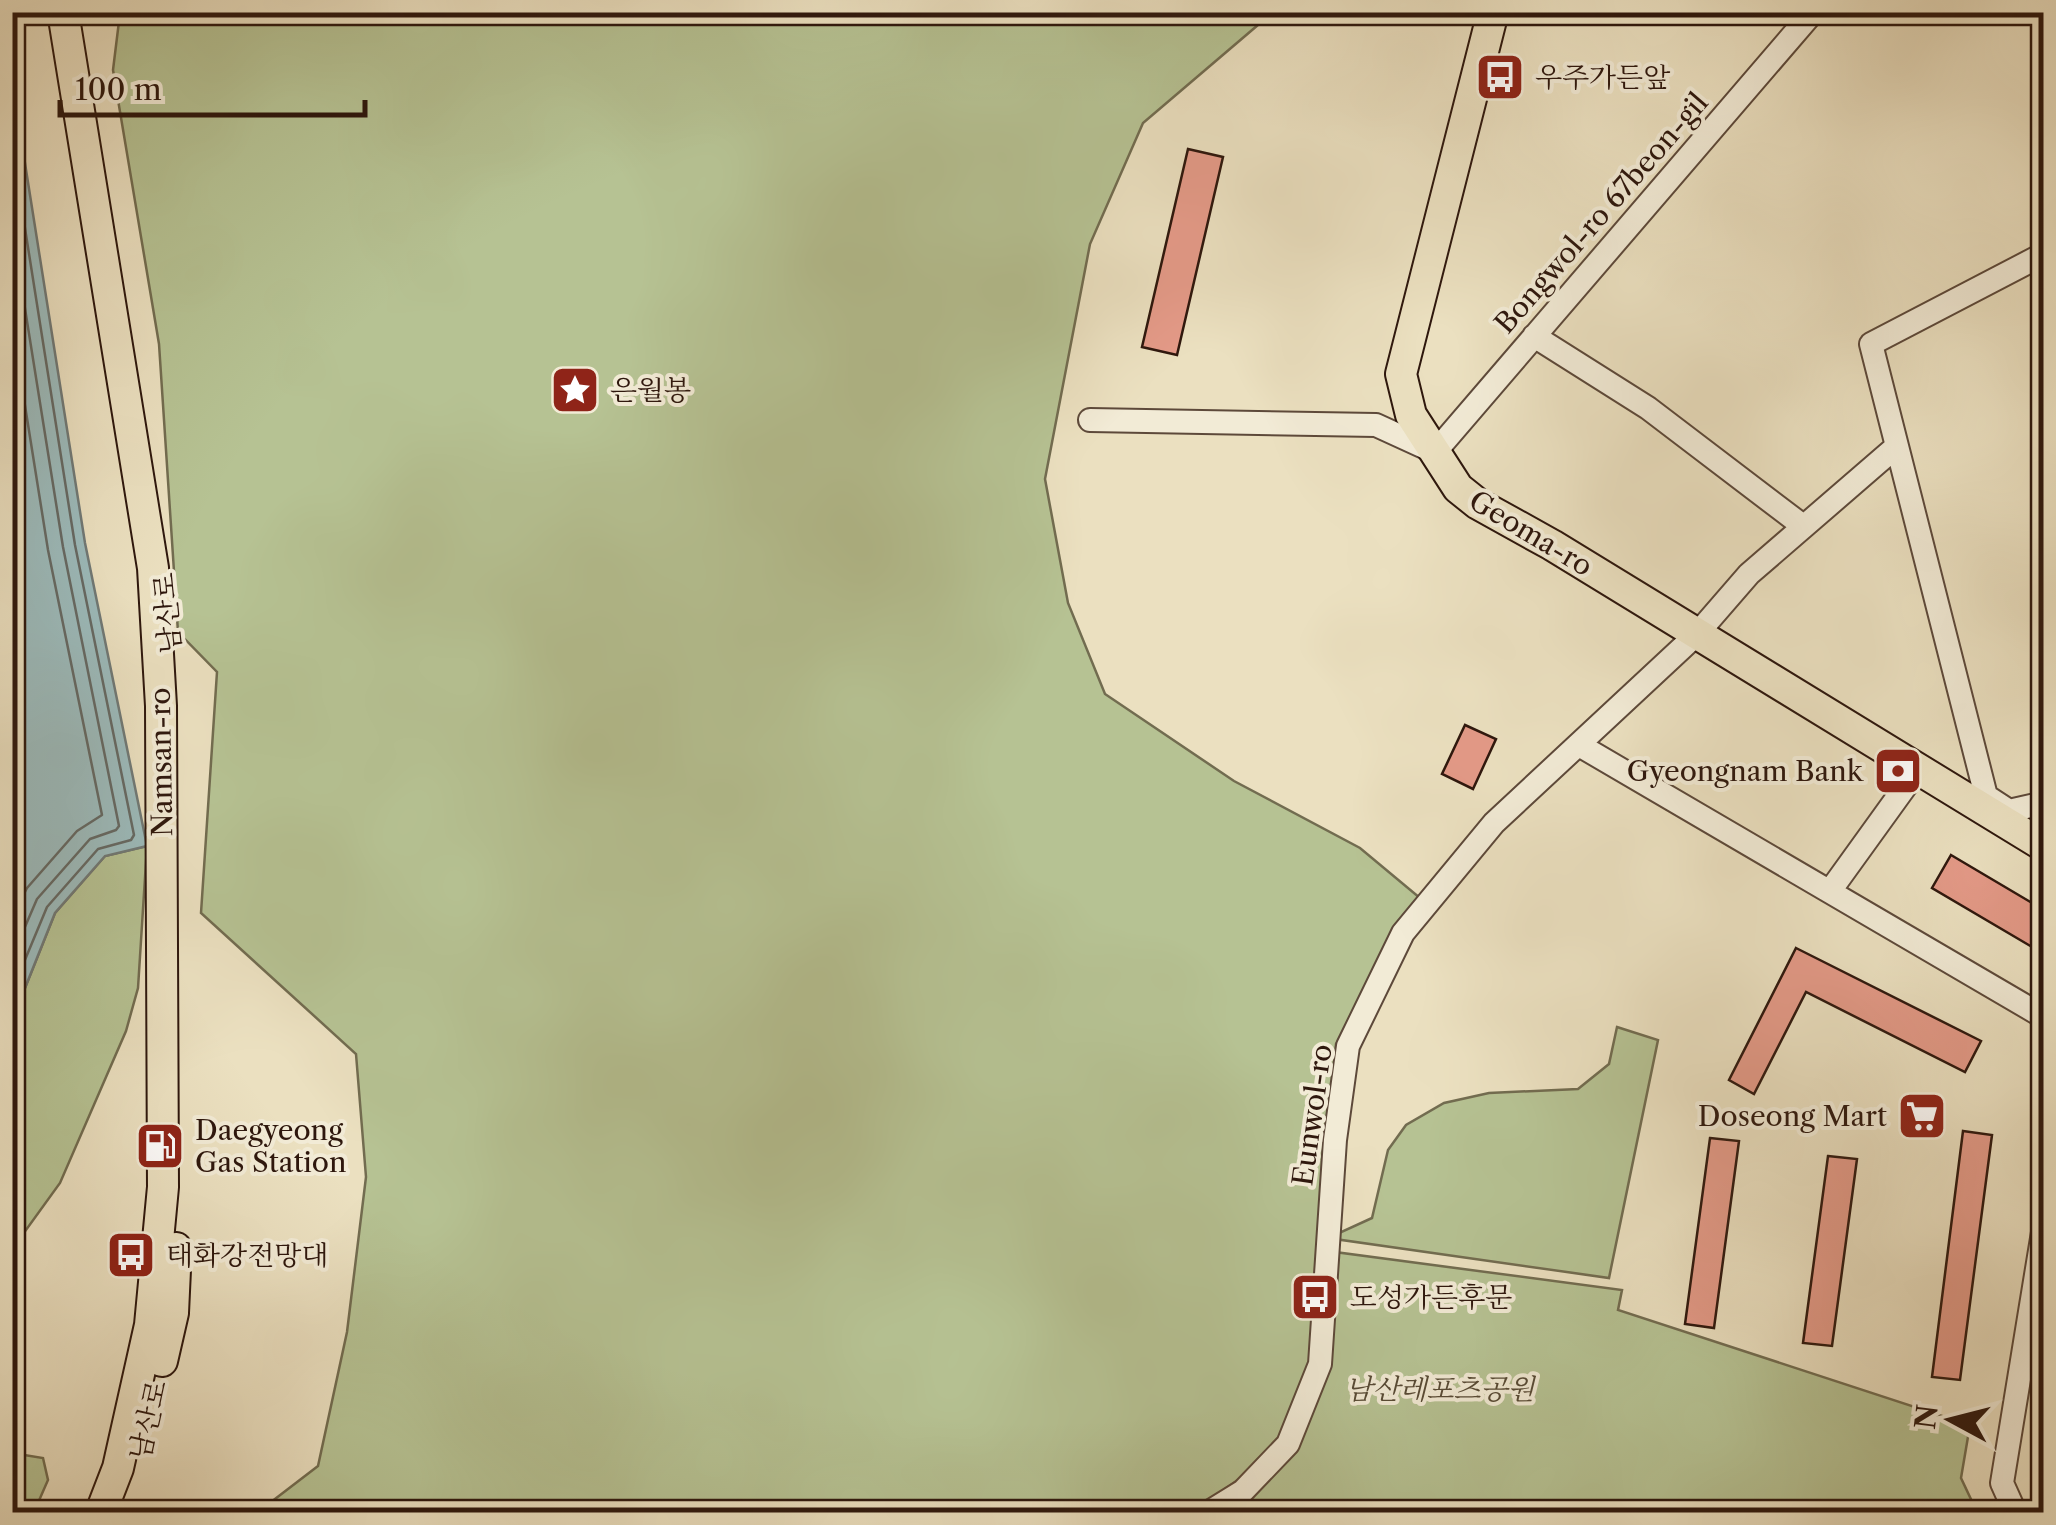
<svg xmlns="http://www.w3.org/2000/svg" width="2056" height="1525" viewBox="0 0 2056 1525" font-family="'Libre Caslon Text','Noto Serif KR',serif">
	<rect width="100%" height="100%" fill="#ebe0c0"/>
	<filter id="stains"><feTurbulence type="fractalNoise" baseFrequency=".002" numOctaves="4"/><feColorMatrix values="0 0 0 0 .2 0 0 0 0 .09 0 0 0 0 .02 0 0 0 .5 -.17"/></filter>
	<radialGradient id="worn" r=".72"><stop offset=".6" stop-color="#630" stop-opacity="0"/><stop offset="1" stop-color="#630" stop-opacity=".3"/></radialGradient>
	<path fill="#b6c293" stroke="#726c50" stroke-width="2.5" d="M120,13H1272L1143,123L1090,244L1045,479L1068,603L1105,694L1234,781L1360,848L1426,903L1336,1044L1315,1297L1320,1364L1327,1251L1622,1290L1618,1310L1970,1425L1961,1478L1977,1512H1211L1282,1449L1192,1512H258L318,1466L347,1332L366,1177L356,1054L201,913L217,672L178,632L159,344L113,70Z
		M147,846L138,988L126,1031L60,1183L13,1248V1018L55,913L105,856Z
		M1617,1027L1658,1040L1609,1278L1328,1238L1372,1218L1388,1150L1406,1125L1444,1103L1489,1093L1578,1089L1609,1064Z
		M12,1453L43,1458L48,1480L34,1512H13Z"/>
	<path fill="#9cbbbc" stroke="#707976" stroke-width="2.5" d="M12,81L85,543L147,846L105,856L55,913L13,1018Z"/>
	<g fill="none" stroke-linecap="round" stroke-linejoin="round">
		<path stroke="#656964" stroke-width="2.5" d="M12,146L75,545L134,835L131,840L98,849L47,907L12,991
			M12,227L63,547L119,826L116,830L90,839L37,899L12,957
			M12,324L48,550L102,815L77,831L27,888L12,917"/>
	</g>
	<path fill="#e49a88" stroke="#2e170d" stroke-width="2.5" d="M1188,149L1223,157L1177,355L1142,347Z
		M1465,725L1496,739L1473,789L1442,774Z
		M1951,855L2044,910V954L1932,888Z
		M1796,948L1981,1041L1965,1072L1806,992L1754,1094L1729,1080Z
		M1963,1131L1992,1135L1960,1380L1932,1377Z
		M1710,1138L1739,1141L1714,1328L1685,1324Z
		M1828,1156L1857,1159L1832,1346L1803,1343Z"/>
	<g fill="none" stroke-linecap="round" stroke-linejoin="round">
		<g stroke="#5d493a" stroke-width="26">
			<path id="minor" d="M2044,254L1871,344L1986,796L2009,811L2044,803
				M1534,336L1648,408L1803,526
				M1090,420L1376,425L1435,452L1813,12
				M1579,745L2044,1017
				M1830,891L1918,769
				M1209,1512L1243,1491L1288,1444L1320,1364L1335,1140L1348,1046L1403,933L1494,823L1697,634L1749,574L1897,446
				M2015,1512L2002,1483L2044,1226"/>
		</g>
		<g stroke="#2e170d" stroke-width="34">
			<path id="major" d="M63,12L153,568L161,706L163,1187L150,1325L118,1468L101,1512
				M1493,12L1401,374L1411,415L1458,488L1478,504L1552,545L2044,846
				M162,1361L173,1313L176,1248"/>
		</g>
		<use href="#minor" stroke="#f2ebd6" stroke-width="22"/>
		<use href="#major" stroke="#ebe0c0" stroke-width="30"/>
	</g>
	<defs>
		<g id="bus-square" transform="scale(2.5)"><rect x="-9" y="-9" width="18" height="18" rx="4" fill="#8f2418" stroke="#f2ebd6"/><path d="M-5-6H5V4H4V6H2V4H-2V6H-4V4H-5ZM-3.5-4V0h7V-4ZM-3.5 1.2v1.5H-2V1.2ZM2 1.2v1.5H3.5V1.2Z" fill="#fff"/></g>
		<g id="sight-square" transform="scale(2.5)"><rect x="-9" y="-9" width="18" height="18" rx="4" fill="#8f2418" stroke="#f2ebd6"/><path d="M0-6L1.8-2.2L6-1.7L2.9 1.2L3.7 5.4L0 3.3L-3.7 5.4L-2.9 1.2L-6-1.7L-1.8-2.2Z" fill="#fff"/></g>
		<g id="bank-square" transform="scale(2.5)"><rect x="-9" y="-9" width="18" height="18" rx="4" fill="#8f2418" stroke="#f2ebd6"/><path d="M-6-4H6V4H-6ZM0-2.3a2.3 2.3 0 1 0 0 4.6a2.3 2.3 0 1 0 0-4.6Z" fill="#fff"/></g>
		<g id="supermarket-square" transform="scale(2.5)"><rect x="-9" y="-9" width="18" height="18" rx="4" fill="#8f2418" stroke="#f2ebd6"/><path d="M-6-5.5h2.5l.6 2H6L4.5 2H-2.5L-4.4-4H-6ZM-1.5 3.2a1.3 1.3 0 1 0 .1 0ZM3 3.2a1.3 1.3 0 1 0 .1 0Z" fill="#fff"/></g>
		<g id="fuel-square" transform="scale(2.5)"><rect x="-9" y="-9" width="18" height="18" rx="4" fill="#8f2418" stroke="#f2ebd6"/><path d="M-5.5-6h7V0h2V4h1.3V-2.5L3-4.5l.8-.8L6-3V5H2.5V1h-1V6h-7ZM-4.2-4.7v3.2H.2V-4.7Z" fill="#fff"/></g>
	</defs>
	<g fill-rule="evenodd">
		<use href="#bus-square" x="1500" y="77"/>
		<use href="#sight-square" x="575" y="390"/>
		<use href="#bank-square" x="1898" y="771"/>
		<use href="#supermarket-square" x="1922" y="1116"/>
		<use href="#fuel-square" x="160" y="1146"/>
		<use href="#bus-square" x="131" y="1255"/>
		<use href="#bus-square" x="1315" y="1297"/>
	</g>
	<g text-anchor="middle" stroke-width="8" stroke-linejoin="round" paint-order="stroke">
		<g font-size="28" fill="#2e170d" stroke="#f2ebd6" text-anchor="start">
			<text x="1535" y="87">우주가든앞</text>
			<text x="610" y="400">은월봉</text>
			<text x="1863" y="781" text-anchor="end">Gyeongnam Bank</text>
			<text x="1887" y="1126" text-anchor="end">Doseong Mart</text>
			<text x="195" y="1140">Daegyeong<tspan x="195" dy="32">Gas Station</tspan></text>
			<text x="166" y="1265">태화강전망대</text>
			<text x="1350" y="1307">도성가든후문</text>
		</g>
		<g font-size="28" fill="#2e170d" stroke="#f2ebd6">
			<text transform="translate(1601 213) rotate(-49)" y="10">Bongwol-ro 67beon-gil</text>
			<text transform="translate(1531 533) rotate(31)" y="10">Geoma-ro</text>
			<text transform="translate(167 613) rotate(-95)" y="10">남산로</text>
			<text transform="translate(161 762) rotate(-91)" y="10">Namsan-ro</text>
			<text transform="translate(1312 1115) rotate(-82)" y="10">Eunwol-ro</text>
			<text transform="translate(148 1420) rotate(-77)" y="10">남산로</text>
		</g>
		<g font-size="28" font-style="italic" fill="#574a35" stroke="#f2ebd6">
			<text x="1440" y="1399">남산레포츠공원</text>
		</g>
	</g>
	<rect width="2056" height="1525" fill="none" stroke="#ebe0c0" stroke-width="50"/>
	<rect x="15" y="15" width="2026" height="1495" fill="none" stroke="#2e170d" stroke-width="5"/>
	<rect x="25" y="25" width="2006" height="1475" fill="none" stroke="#2e170d" stroke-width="2.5"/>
	<g transform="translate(1951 1420) rotate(277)" stroke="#f2ebd6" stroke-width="8" paint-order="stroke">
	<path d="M0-8L18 38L0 25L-18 38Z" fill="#2e170d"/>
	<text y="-15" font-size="28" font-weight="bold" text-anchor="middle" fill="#2e170d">N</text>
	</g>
	<path d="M60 100v15h305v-15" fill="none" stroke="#2e170d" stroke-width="5"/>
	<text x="75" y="100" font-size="30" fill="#2e170d" stroke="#f2ebd6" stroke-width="8" paint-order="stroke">100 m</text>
	<rect width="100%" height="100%" filter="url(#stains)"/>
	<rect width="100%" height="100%" fill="url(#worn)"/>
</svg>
